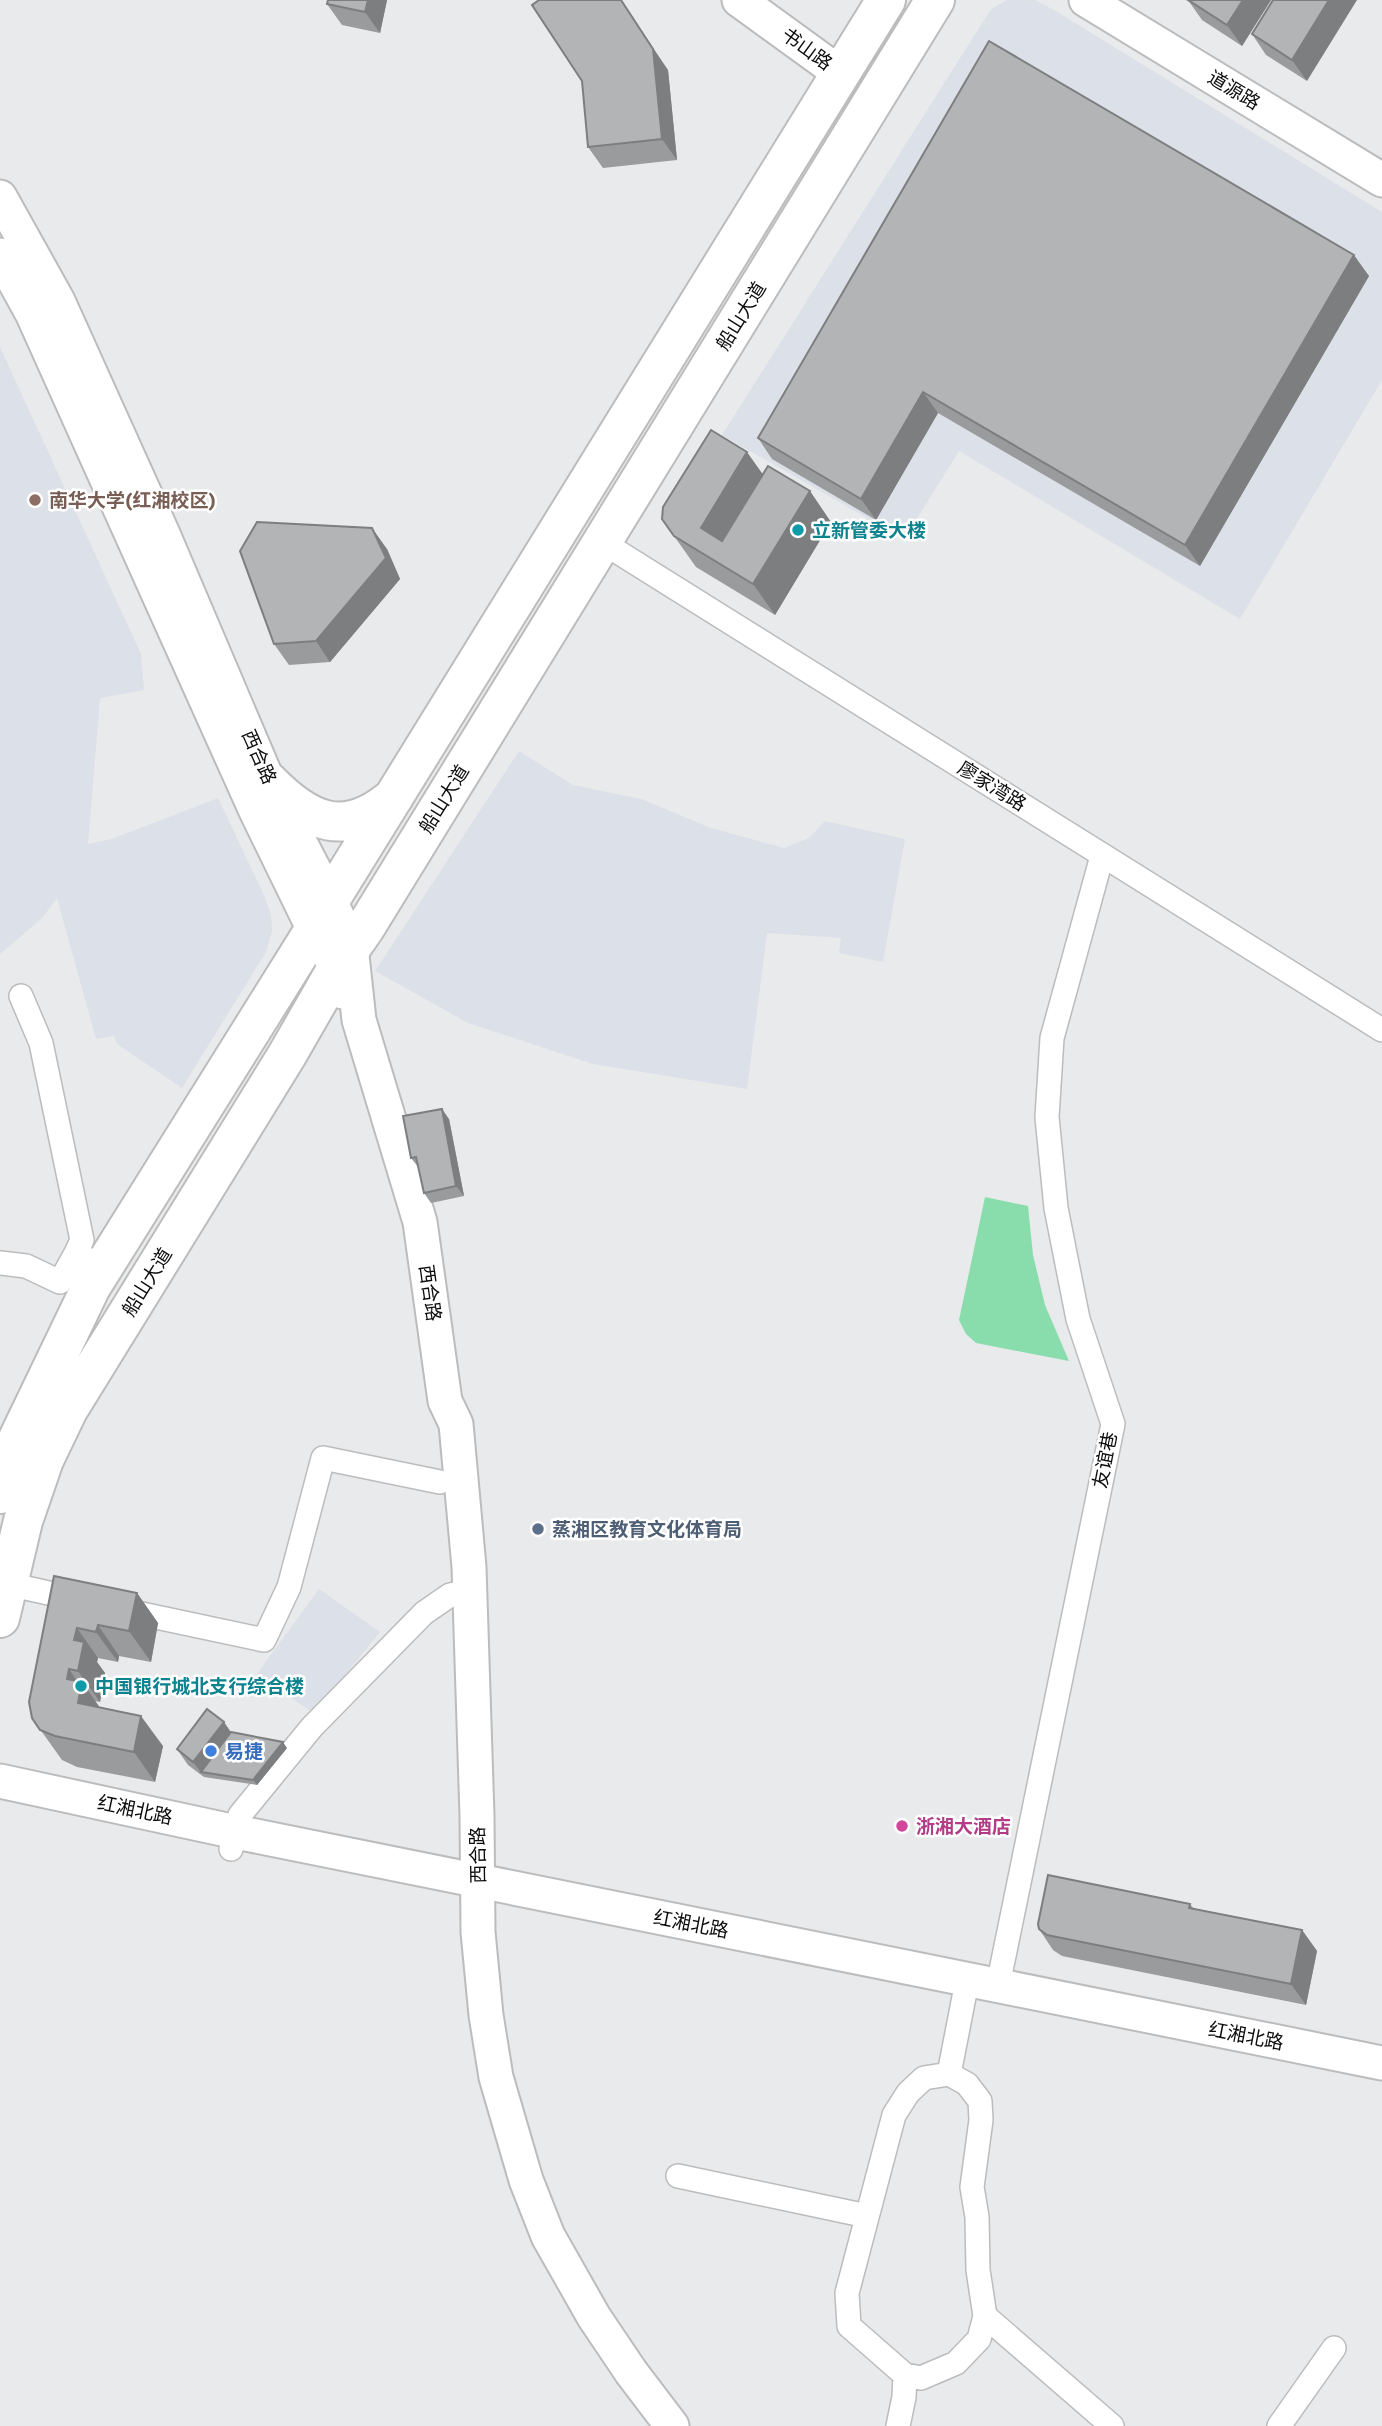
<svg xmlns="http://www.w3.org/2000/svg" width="1382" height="2426" viewBox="0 0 1382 2426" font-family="'Work Sans','Noto Sans SC',sans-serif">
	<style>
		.built { fill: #dce0e8 }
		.green { fill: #89ddad }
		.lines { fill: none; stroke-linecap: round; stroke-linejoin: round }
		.street-casing { stroke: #bcbcbd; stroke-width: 26 }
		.secondary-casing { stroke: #bcbcbd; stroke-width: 37 }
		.highway-casing { stroke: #bcbcbd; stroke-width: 42 }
		.street { stroke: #fff; stroke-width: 23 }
		.secondary { stroke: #fff; stroke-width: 33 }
		.highway { stroke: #fff; stroke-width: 38 }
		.wall { fill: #9a9b9c }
		.shaded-wall { fill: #7d7e7f }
		.building { fill: #b3b4b5; stroke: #7d7e7f; stroke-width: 2 }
		.education-dot { fill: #8d6e63; stroke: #fff; stroke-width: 2.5 }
		.culture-dot { fill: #0f9aa8; stroke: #fff; stroke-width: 2.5 }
		.service-dot { fill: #5c6f8a; stroke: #fff; stroke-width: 2.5 }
		.shop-dot { fill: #3f7fe0; stroke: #fff; stroke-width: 2.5 }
		.hotel-dot { fill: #d1479c; stroke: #fff; stroke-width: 2.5 }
		.labels { text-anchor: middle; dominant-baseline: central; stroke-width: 5; stroke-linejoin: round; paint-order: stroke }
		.street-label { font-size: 19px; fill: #0c0c0d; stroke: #fff }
		.education-label { font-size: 19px; font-weight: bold; fill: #785e54; stroke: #fff; text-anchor: start }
		.culture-label { font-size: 19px; font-weight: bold; fill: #0d838f; stroke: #fff; text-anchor: start }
		.service-label { font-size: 19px; font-weight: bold; fill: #4e5e75; stroke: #fff; text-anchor: start }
		.shop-label { font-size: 19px; font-weight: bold; fill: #366cbe; stroke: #fff; text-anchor: start }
		.hotel-label { font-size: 19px; font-weight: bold; fill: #b23c85; stroke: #fff; text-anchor: start }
	</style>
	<rect width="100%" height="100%" fill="#e9eaeb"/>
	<path class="built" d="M1007,0H1035L1054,10L1382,212V380L1240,619L959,451L904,539L722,435L991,9Z
		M0,347L141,654L144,690L100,698L88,844L112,839L218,798L264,895L271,915L272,931L266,952L182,1088L117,1044L114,1036L96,1039L57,898L42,918L0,954Z
		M519,751L573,785L641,799L711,828L784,848L809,838L825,821L905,839L883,962L839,953L841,938L767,933L747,1089L593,1064L468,1023L375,971Z
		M319,1589L380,1632L314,1713L256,1675Z"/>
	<path class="green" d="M985,1197L1028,1206L1033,1255L1045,1305L1069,1361L976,1343L966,1334L959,1320Z"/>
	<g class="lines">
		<defs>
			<path id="street" d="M602,542L1382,1030
				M21,996L41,1043L82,1240L76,1253
				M0,1263L26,1266L60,1282L76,1253L87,1259
				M8,1584L80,1600
				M123,1610L264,1640L289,1587L323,1458L440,1482
				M231,1849L240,1815L312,1727L424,1613L450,1595L470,1591
				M998,1985L1113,1424L1078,1319L1056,1208L1047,1117L1052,1038L1102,856
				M964,1997L949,2074L967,2084L980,2101L981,2120L972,2187L977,2217L978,2270L985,2316L1112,2426
				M678,2176L867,2216
				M905,2375L921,2378L956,2363L979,2339L985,2316
				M898,2426L904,2397L905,2375L849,2326L847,2293L894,2115L908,2093L924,2078L949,2074
				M1279,2426L1334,2348"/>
			<path id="secondary" d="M739,0L841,74
				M1086,0L1382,180
				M0,197L58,301L163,534L268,781L330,900L351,946L359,1020L420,1222L445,1401L456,1424L469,1567L477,1816L478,1932L486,2015L496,2077L526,2180L548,2236L594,2317L631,2372L672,2426
				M0,255L32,313L256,811L314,930L337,968L343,992
				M0,1781L236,1832L1382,2063"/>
			<path id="highway" d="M268,781C309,823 345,839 394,797
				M0,1494L13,1449L91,1287L314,930L330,900L886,0
				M0,1618L23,1521L44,1460L68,1410L287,1055L337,968L365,928L935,0"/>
		</defs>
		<use href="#street" class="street-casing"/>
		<use href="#secondary" class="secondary-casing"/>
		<use href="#highway" class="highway-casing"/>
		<use href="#street" class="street"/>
		<use href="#secondary" class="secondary"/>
		<use href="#highway" class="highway"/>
	</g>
	<path class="wall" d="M387,0L380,33L342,25L327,4Z
		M1188,0H1271L1242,46L1202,20Z
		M1273,0L1307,81L1266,55L1252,34Z
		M989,41L1369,276L1200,566L938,413L876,520L772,459L758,438Z
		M668,70L677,160L603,168L588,147Z
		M763,474L831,522L775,615L696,567L662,519Z
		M387,549L400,579L330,662L289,665L274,644Z
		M449,1119L464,1196L431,1203L424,1193L419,1168L411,1158Z
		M54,1576L137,1593L158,1623L151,1662L119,1656L118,1662L98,1658L97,1662L105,1673L100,1702L95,1701L99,1707L163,1746L155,1782L77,1767L62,1760L32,1718Z
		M231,1732L287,1748L257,1785L204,1777L188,1765L177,1749Z
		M1190,1904L1194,1909L1302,1930L1317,1951L1306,2005L1062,1956L1053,1950L1039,1929Z"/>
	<path class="shaded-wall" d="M368,0H387L380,33L365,12Z
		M621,0L668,70L677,160L662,139Z
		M1243,0H1271L1242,46L1227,25Z
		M1329,0H1357L1307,81L1292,60Z
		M1354,255L1369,276L1200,566L1185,545Z
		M923,392L938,413L876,520L861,499Z
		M747,452L769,483L722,559L701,528Z
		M810,491L831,522L775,615L753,584Z
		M372,528L387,549L400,579L330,662L316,641Z
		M442,1109L449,1119L464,1196L456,1186Z
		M137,1593L158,1623L151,1662L129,1631Z
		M98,1625L119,1656L118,1662L96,1632Z
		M77,1628L98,1658L97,1662L105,1673L100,1702L78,1671L74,1640Z
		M69,1669L81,1687L82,1682L103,1712L78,1703L67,1679Z
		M141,1716L163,1746L155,1782L134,1752Z
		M224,1722L235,1738L201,1772L193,1762Z
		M283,1742L287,1748L257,1785L253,1780Z
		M1302,1930L1317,1951L1306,2005L1291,1984Z"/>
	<path class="building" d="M328,0H368L365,12L327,4Z
		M539,0H621L653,49L662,139L588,147L582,81L532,5Z
		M1188,0H1243L1227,25Z
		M1273,0H1329L1292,60L1252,34Z
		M989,41L1354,255L1185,545L923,392L861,499L758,438Z
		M711,430L747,452L701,528L722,541L768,466L810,491L753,584L674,536L662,519L663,507Z
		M257,522L372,528L386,558L316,641L274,644L240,551Z
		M442,1109L456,1186L424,1193L416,1157L411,1158L403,1116Z
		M54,1576L137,1593L129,1631L98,1625L96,1632L77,1628L74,1640L84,1642L78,1671L69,1669L67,1679L82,1682L78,1703L141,1716L134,1752L55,1736L40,1730L32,1718L29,1702Z
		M207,1709L224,1722L193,1762L177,1749Z
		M231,1732L283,1742L253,1780L201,1772Z
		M1048,1875L1190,1904L1189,1908L1302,1930L1291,1984L1047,1935L1039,1929L1038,1924Z"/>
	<circle class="education-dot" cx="35" cy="500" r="7"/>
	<g class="culture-dot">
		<circle cx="798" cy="530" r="7"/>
		<circle cx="81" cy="1686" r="7"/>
	</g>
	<circle class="service-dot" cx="538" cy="1529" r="7"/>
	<circle class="shop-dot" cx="211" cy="1751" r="7"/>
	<circle class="hotel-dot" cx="902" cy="1826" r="7"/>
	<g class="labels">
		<g class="street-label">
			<text transform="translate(807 49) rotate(36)">书山路</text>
			<text transform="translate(1234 90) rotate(31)">道源路</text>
			<text transform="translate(741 316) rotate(-58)">船山大道</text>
			<text transform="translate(259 757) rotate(66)">西合路</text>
			<text transform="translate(992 786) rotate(32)">廖家湾路</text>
			<text transform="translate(444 799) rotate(-58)">船山大道</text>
			<text transform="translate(147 1282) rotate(-58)">船山大道</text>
			<text transform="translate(430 1293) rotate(82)">西合路</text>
			<text transform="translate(1105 1460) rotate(-79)">友谊巷</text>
			<text transform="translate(135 1810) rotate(12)">红湘北路</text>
			<text transform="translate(478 1855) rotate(-91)">西合路</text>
			<text transform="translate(691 1924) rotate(11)">红湘北路</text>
			<text transform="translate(1246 2036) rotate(11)">红湘北路</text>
		</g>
		<g class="education-label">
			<text x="49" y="500">南华大学(红湘校区)</text>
		</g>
		<g class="culture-label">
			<text x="812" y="530">立新管委大楼</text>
			<text x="95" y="1686">中国银行城北支行综合楼</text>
		</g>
		<g class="service-label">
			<text x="552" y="1529">蒸湘区教育文化体育局</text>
		</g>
		<g class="shop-label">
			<text x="225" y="1751">易捷</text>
		</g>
		<g class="hotel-label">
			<text x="916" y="1826">浙湘大酒店</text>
		</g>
	</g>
</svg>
